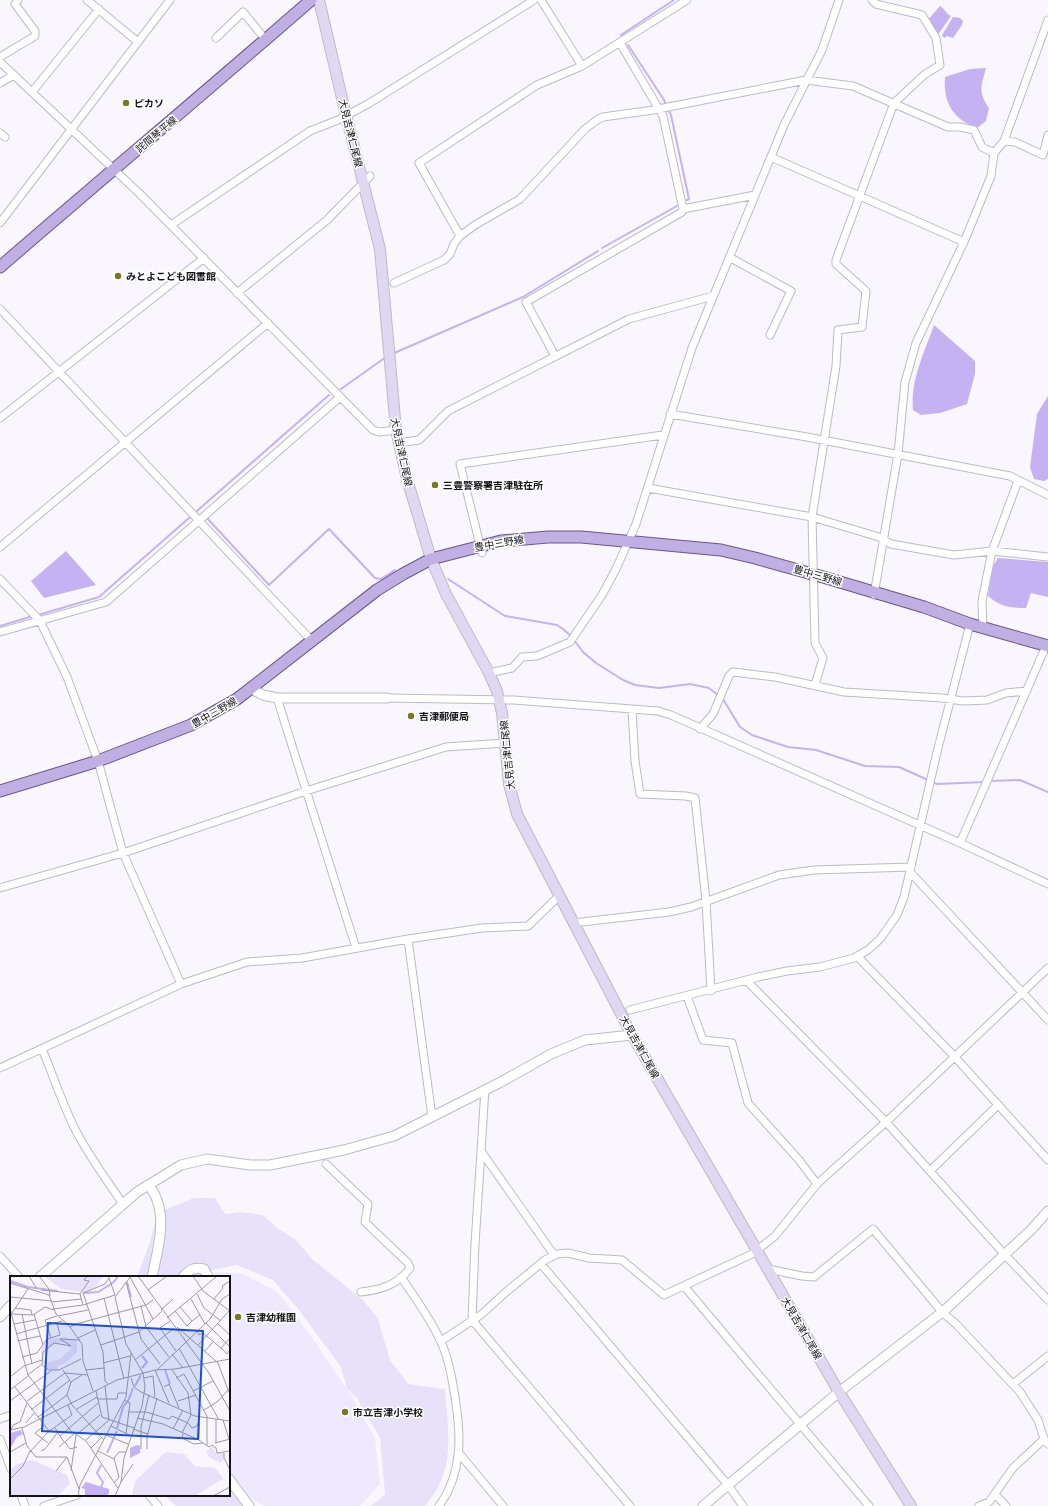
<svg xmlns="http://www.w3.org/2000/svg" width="1048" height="1506" viewBox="0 0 1048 1506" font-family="'Open Sans','Noto Sans JP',sans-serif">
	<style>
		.built { fill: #eee9fe }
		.green { fill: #e8e1fa }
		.water { fill: #c5b2f3 }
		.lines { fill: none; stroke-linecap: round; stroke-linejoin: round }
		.stream { stroke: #c5b2f3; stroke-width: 2 }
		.minor-casing { stroke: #bdbac8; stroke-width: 9 }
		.tertiary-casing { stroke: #bdbac8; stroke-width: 11 }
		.secondary-casing { stroke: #bdbac8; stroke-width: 12 }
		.primary-casing { stroke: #68568e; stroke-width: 13 }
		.minor { stroke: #fff; stroke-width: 7 }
		.tertiary { stroke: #fff; stroke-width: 9 }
		.secondary { stroke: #e0d7f0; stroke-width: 10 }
		.primary { stroke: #c0afe2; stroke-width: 11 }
		.poi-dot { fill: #78781f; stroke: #fff; stroke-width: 1.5 }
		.labels { text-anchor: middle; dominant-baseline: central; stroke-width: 3; stroke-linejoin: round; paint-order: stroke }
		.poi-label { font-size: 10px; font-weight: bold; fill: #131217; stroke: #fff; text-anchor: start }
		.street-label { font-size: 10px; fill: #131217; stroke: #fff }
		.inset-river { fill: none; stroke: #c5b2f3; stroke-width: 2 }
		.inset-road { fill: none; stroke: #9d9ba1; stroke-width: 1 }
		.view { fill: #1d4ed8; fill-opacity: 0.15; stroke: #1d4ed8; stroke-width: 2 }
		.inset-edge { fill: none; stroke: #131217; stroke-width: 2 }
	</style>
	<rect width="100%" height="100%" fill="#f9f7fd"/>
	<path class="built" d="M215,1272L243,1274L278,1292L315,1342L353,1398L375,1439L380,1484L360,1506H264L229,1484V1277H212Z"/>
	<path class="green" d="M194,1198H215L225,1214L241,1212L263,1215L277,1228L296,1240L312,1259L364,1301L378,1319L390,1360L408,1384L445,1389C447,1421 454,1455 439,1485C436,1492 430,1499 425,1506H371L385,1494L380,1438L357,1398L347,1389L341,1367L299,1310L273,1280L237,1265L212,1270L209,1277H137L151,1239L157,1213Z
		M229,1490L255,1506H176L164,1495H229Z"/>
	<path class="water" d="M940,6C945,9 946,14 951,16L937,36L927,21Z
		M953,17L960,18L963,21L962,25L953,38L947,36L944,38L942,35Z
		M986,68C981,87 978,92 989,108L986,121L977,128C953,119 943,103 945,77L970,69Z
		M934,325L975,361V374L967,404L940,413L921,415L913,410C910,380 924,354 934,325Z
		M1048,396V479L1044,481L1034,479L1030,467L1037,414Z
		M66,551L96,585L44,598L31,581Z
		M998,558L1048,562V597L1031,593L1026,608C1010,608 1000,607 988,596L992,568Z"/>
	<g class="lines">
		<path class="stream" d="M621,35L674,0
			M628,45L664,100L671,115L689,199L687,200
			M602,248L677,206
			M392,354L523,297L598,251
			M341,389L386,357
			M206,517L269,585L329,529L375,578L381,579L395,570
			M448,579L505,616L557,625L563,629L571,636
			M38,615L99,597L329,395
			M0,626L33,616
			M574,640L583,652L596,663L623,680L635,685L659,688L690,684L709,688L723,699L740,727L752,735L788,747L816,750L865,766L899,767L928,780
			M990,781L1020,780L1048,792
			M932,782L937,784L985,782"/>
		<defs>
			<path id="minor" d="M87,0L138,42
				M541,0L582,66
				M216,38L243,12L266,40
				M620,43L663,116L683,209
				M0,57L35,36V31L15,4L18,0
				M0,62L140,194L373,430L379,432L396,430
				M0,83L14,75
				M32,92L99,9
				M0,133L5,137
				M1004,141L1015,142L1043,155L1048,135
				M771,157L964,242
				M0,223L170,0
				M171,225L310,131L338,120L368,104L534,0
				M460,236L419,163L537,85L582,66L687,0
				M729,257L791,291L770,335
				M394,283L444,260L450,254L454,244L460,236L475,225L520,199L585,129L597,120L603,117L653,110L806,80L853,86L948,127H960L974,130L982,147L994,153
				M237,293L327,220L370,176
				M0,309L312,641
				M555,356L526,302L682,212L683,209L755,195
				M670,414L807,437L1010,476L1048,495
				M0,418L204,258
				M398,443L419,440L448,411L629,319L713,296
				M648,488L812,517L879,537L891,544L954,555L992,551L1048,557
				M0,547L268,323
				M482,553L460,464L663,435
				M0,579L40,621L67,677L98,761L123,853L181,984
				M874,595L898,454L905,382L916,343L964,242L991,176L994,153L1004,141L1048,20
				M983,628L982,601L992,551L1018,481
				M0,632L106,602L340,397
				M489,673L512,668L522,657L537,656L570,642L602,595L616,569L636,524L692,348L784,125L822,50L839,0
				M815,685L823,658L815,643L812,517L836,366L838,330L862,327L866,291L836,264V260L894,103L924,75L940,65L936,38L922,15L876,4L872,0
				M277,698L356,948
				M387,698L514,700L658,711L671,715L960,843L1048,884
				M632,710L635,761L640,794L686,796L695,798L706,901L711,991
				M700,729L713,714L729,676L733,672L775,677L844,692L942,698L963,701L987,700L1006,693L1027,691
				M960,843L1046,646
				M910,872L1048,1020
				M0,888L123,853L306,791L446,747L505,743
				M573,923L669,912L691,907L779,875L814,870L911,867
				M408,939L432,1117
				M857,956L954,1056L1048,1160
				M747,981L886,1122L1005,1255L1048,1300
				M687,996L703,1040L732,1043L748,1103L799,1160L817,1184
				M630,1010L758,977L787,971L820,967L854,958L868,950L880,939L897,915L904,897L937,752L970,624
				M42,1049C53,1075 62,1103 75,1129C88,1155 106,1179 123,1204
				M0,1068L181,984L247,962L302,958L408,939L482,928L528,926L560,895
				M485,1089L475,1244L472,1320L630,1506
				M481,1151L554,1255
				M326,1164L368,1204L365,1222L408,1263L410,1268C398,1285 380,1290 361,1292
				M930,1171L998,1105
				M0,1256L19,1277
				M541,1264L728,1485L743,1506
				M768,1269L802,1276L814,1277L873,1229L943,1313L956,1324L1020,1392L1038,1420L1044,1439L1048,1444
				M401,1277C415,1298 431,1319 441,1342C452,1365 462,1430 458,1455C456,1473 450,1491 439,1506
				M684,1286L869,1506
				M441,1341L482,1314L506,1292L545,1260L557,1254L568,1253L589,1258L622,1260L664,1295L752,1254L775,1236L817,1184L886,1122L1048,968
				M1013,1384L1048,1356
				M0,1419L11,1415
				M0,1439L11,1469
				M459,1453L503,1506
				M995,1494L1006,1506
				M21,1495L25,1506
				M149,1495L158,1506
				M44,1506L77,1495
				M979,1506L989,1502L1013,1468L1044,1439"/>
			<path id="tertiary" d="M250,688L263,695L277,698H387
				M148,1185C170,1209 158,1249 152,1277
				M40,1277L137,1192L181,1165L207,1159L250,1165H270L344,1150L394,1136L499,1083L551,1054L585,1040L632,1035
				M183,1277C190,1269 194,1267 204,1269L208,1277
				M0,1317L11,1305
				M229,1479L249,1506
				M703,1506L839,1392L945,1310L1031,1230L1048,1211"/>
			<path id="secondary" d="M319,0L345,111L380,249L396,430L407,479L431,559L446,594L489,673L497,691L502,713L509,784L517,814L632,1035L839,1392L911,1506"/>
			<path id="primary" d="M0,267C104,177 208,90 311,0
				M0,791L98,761L191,725L237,699L377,590L403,574L431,559L501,541L548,537H581L721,550L755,558L823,577L924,607L970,624L1048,646"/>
		</defs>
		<use href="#minor" class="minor-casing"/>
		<use href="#tertiary" class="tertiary-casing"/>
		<use href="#secondary" class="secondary-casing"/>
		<use href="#primary" class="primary-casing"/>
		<use href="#minor" class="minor"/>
		<use href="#tertiary" class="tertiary"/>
		<use href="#secondary" class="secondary"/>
		<use href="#primary" class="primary"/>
	</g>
	<g class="poi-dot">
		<circle cx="126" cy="103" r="4"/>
		<circle cx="118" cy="276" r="4"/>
		<circle cx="435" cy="485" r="4"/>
		<circle cx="411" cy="716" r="4"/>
		<circle cx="238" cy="1317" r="4"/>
		<circle cx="345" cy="1412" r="4"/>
	</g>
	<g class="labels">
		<g class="poi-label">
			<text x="134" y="103">ピカソ</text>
			<text x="126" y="276">みとよこども図書館</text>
			<text x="443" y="485">三豊警察署吉津駐在所</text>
			<text x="419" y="716">吉津郵便局</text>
			<text x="246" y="1317">吉津幼稚園</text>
			<text x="353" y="1412">市立吉津小学校</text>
		</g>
		<g class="street-label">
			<text transform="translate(351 133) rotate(76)">大見吉津仁尾線</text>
			<text transform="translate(156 134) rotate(-40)">詫間琴平線</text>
			<text transform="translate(402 452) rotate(78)">大見吉津仁尾線</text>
			<text transform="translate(499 543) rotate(-10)">豊中三野線</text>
			<text transform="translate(818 575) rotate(16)">豊中三野線</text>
			<text transform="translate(214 712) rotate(-30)">豊中三野線</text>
			<text transform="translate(507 755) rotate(-96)">大見吉津仁尾線</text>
			<text transform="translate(640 1047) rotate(61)">大見吉津仁尾線</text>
			<text transform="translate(802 1328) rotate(60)">大見吉津仁尾線</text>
		</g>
	</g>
	<g transform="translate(10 1276)">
		<rect width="220" height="220" fill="#f9f7fd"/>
		<path d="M34,0H94L84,12L73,16L51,13ZM55,61L67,65V76L57,86L48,90V94H40L31,86V73L39,63ZM46,67H56L61,73L50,83L37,87L34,83L35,76ZM202,170L206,177H214V184L210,187L199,181L196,176ZM156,176L174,178L185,190L205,192L213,203L186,219L122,220L125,205ZM22,184L57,199L60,208L49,218L0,220V194L7,188Z" fill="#e8e1fa" fill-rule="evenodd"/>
		<path d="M11,154L13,158L7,161L1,171L0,157ZM127,169L130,170V177L120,182V172ZM76,206L99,213V217L97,220H75V213L71,212Z" fill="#c5b2f3"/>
		<path class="inset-river" d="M0,5L18,11L48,15M117,6L121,21M74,17L88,16L104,6L108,0M132,80L137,86L132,92M155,94L160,108M125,110L131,99M107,152L113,131L118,125L123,112M97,177L107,155M91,189L87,197L93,206L91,211"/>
		<path class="inset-road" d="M19,0L27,13M29,0L39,13L40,20M128,0L199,97L220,135M183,0L193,15L220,35M120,1L143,43M116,6L131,63L150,88M0,7L39,19L46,38L60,51L72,68L73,85L83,115M31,14L70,18M138,14L157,0M73,17L93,76L95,105L98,108M73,17L95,8L100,0M187,18L194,32L211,45M0,21L42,25M94,22L114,103M181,23L190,39M204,23L213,12L212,10L220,5M42,26L71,23M73,29L70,18L79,5L74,4L77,0M131,30L136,51L159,81M170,31L182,45L190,39L195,48M5,32L21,34L22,39M0,33L18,99L61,155L76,165L108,212M43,33L73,29L105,19L99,2M151,34L163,23M165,35L177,50L182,45M2,38L23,39L35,31L44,34M12,38L22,88M24,38L33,69M0,40L18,13M48,40L78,34M157,42L207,0M160,45L150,52L166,75M196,47L220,71M4,48L25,44M208,48L220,59M60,51L66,48L136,29L143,24M167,51L208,87L220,119M187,55L189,59L193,57L211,72M6,58L52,45M41,62L35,44L47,40M68,62L85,54M220,62L211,72L217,78L220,74M7,65L30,60M91,69L129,56L152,35M188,69L219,35M169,72L209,144M195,75L203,66M162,78L173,92M12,81L27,77L37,63L50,59L47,47M125,84L164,52M93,87L120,80M32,89L39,94H49L71,83M76,94L94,92M145,94L159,127M147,94L200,43L212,23L220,18M162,94L178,117L181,139L172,157M18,99L32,88L33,76L44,67L61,70L50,63L70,64M0,101L14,90L32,84M121,102L124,111L131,116L185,140L220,145M134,102L143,100L145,121M166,102L174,98L198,142M61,106L72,99M95,110L99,145M5,111L39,155M154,111L159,108L169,132M0,114L18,100M86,115L92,141L124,152M183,115L203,105M57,119L62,129L94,164M87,123H107L108,117H117M114,124L120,127L116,158M0,125L41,95M17,125L55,97L78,99M168,125L186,119M67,133L87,121M21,134L60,104M194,134L207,126L220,112M118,136H136L159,143L162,140L178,147L182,152L187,150L189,145M28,141L57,119L61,106L53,94M127,142L153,148L189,164L199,171M213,144L219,163M189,146V163M16,147L24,137M34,150L25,157L38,167M101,150L121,160M12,152L17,170L26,181H57L69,213M45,152L54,166M123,153L138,158M163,153L173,134M0,154L14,151L107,104L145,94L165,93L220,83M0,156L3,149L10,146L17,127M173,158L172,162L184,168L193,167M96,159L118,168M50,160L88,127M76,164L98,145M55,166L60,173L67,171M205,167L220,163M206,167V143M197,169V142M49,171L64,158M199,171L202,169L206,172L207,177L220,175M81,172L91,162M131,173V151L139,119M137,173V161L147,122M31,175L35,173L48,156M88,175L104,183M0,176L16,167M20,176L38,156L62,139L58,129M214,177V182L220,194M46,195L57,181M61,195L66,159L90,139M0,203L13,190L20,175M111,206L123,188M104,207L109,201L104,182L109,176H116M68,220L70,209L116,121L121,77M105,220L111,206L114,182L132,130L135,111L133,97L116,68L105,21L121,0M203,220L220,211"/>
		<path class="view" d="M38,47L193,55L188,163L32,155Z"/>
		<rect width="220" height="220" class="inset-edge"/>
	</g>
</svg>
